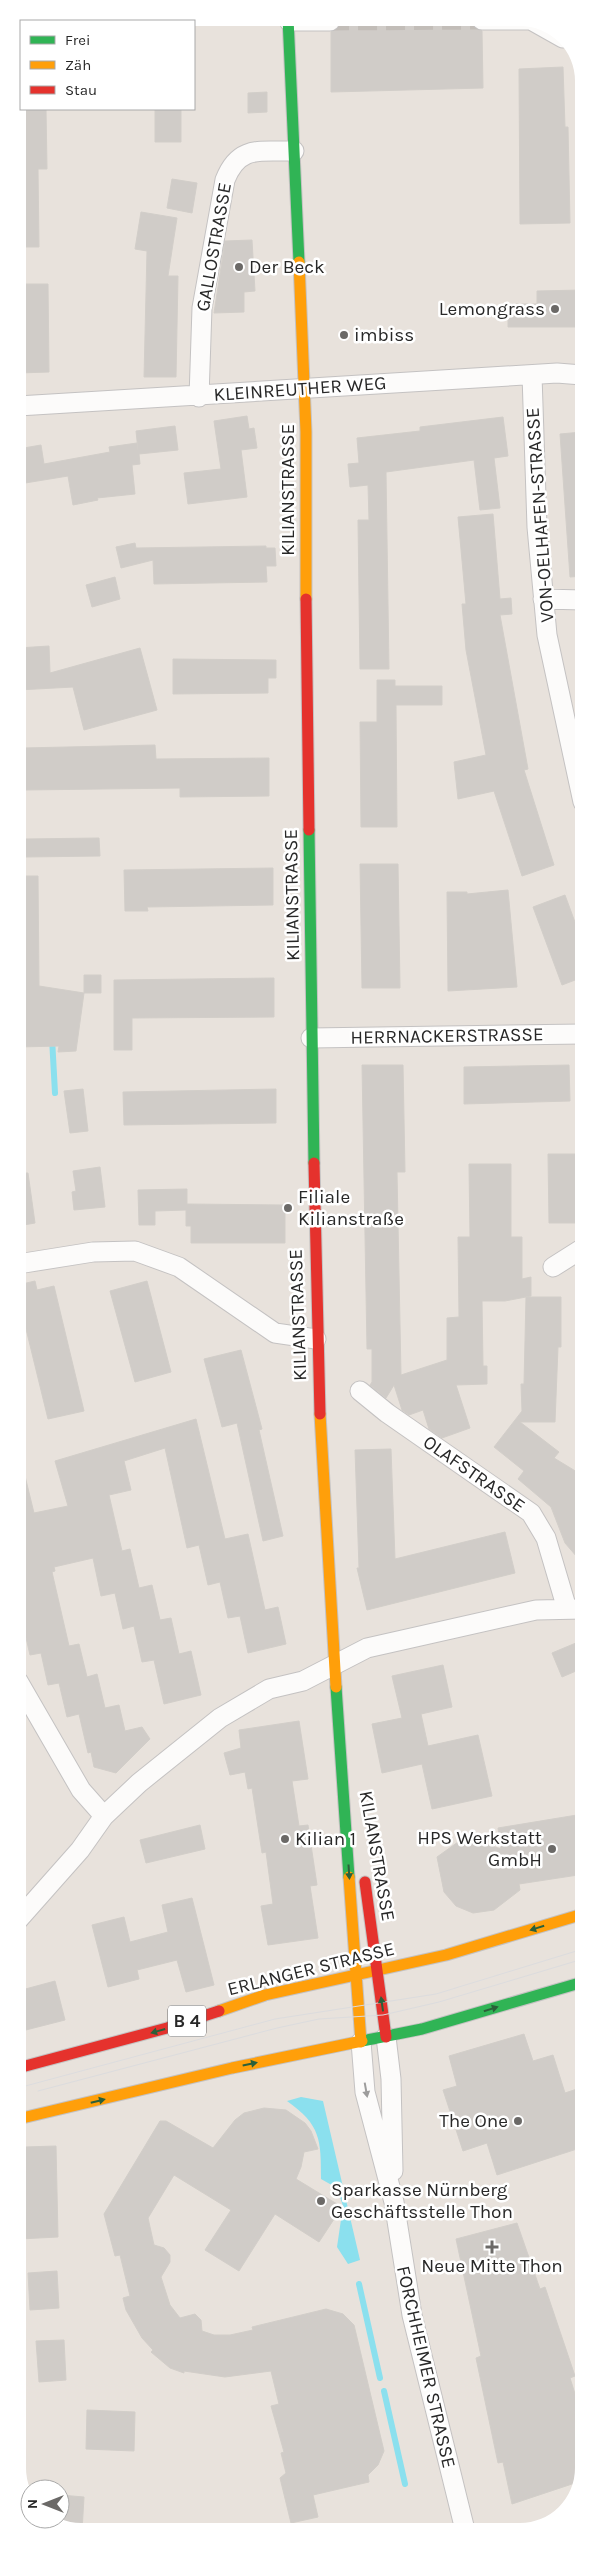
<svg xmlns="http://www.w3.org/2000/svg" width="601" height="2549" viewBox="0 0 601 2549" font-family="Karla,sans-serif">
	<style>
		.water { fill: #8be0ee }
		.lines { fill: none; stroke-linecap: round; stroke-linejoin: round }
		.stream { stroke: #8be0ee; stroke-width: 6 }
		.building { fill: #d0ccc8; stroke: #d2cec9 }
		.street-tunnel { stroke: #c2bdb8; stroke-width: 19; stroke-dasharray: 19 9; stroke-linecap: butt }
		.street-casing { stroke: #c4c2c2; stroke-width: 21 }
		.fast-casing { stroke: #c4c2c2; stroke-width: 13 }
		.slow-casing { stroke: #c4c2c2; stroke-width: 13 }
		.jam-casing { stroke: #c4c2c2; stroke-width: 13 }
		.street { stroke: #fcfbfa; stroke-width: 19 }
		.fast { stroke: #30b455; stroke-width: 11 }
		.slow { stroke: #ff9f0a; stroke-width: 11 }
		.jam { stroke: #e5322d; stroke-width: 11 }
		.tram { stroke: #dcdcde; stroke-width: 1 }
		.oneway { fill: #2b603a }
		.oneway2 { fill: #9d9c9c }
		.poi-dot { fill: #6b6967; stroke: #fff; stroke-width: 2 }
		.labels { text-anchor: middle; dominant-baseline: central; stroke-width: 5; stroke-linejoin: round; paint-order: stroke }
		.shield { fill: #fff; stroke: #686868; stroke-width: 1 }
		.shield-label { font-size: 18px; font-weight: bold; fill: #282828 }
		.street-label { font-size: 19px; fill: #282828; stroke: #fff }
		.poi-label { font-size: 19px; fill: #282828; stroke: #fff; text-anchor: start }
	</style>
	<rect width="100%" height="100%" fill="#e8e2dc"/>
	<path class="water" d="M301,2097L323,2101L360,2260L348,2264L337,2247L343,2206L337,2188L321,2179C321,2140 321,2125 287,2101Z"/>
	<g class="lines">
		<path class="stream" d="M52,1038L55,1093
			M359,2284L380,2378
			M384,2391L405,2484"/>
	</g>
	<path class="building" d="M340,18H471L473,26L482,31L483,88L331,92V32L339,27Z
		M563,67L565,127H568L570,223L520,224L519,69Z
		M267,92V112L248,113V93Z
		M18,109H46L47,169H38L39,247H18Z
		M155,109H181V142H155Z
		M172,179L197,183L192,213L167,208Z
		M141,212L177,218L168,276H178L176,377H144L147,251L135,249Z
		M252,240L255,291L244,292V312L214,313L225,241Z
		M18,284H48L49,372L18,373Z
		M582,290V327H508V304H537V291Z
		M247,416L249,429L254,428L257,448L241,450L247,497L188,504L184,473L221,469L214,421Z
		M503,417L508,456L494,458L500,508L480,510L474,460L386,472L389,669H360L358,520H369L368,485L350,487L348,464L359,463L357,438L420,431V427Z
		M175,426L178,450L139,454L140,464L132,465L135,494L97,498L98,500L73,505L68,476L19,484L18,449L41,445L44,464L110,452L109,447L137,443L138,450L136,431Z
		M582,432L583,576L570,577L560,434Z
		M493,514L500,599L511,598L512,614L500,615L528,769L524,770L554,865L522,876L494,791L458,799L454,762L486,755L466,650L462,604H466L458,517Z
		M135,543L136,548L266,546V548H275L276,566H266L267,582L154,584L153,560L121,568L116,547Z
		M115,577L120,599L92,607L86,585Z
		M49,646L50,673L140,648L157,710L84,730L73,687L18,690V648Z
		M173,659L276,660V678H268V693L173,694Z
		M377,680H395V686H442V705H396L397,827H361L360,722H377Z
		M155,745L156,759L269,758V796L180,797V788L24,790L23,748Z
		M99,838L100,856L25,857V839Z
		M360,864H398L400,988H362Z
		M273,868V905L147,907L148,911H125L124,870Z
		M18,876H38L39,986L84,993L76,1051L58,1052L59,1046L18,1047Z
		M508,890L517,987L448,991L447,892H467V894Z
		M565,895L583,944V977L562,985L533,907Z
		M84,975H101V993H84Z
		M274,978V1017L132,1018V1050H114V980Z
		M362,1065H403L405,1172H397L401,1375L447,1360V1318L459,1317L458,1237H470L469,1164H511V1237H522V1279L531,1277V1296L505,1301H482L483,1366H487V1384L456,1385L470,1428L442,1438L429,1429L423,1410L409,1415L402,1410L394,1385L386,1398L370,1385L372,1382V1349H367Z
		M569,1065L570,1101L464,1104V1067Z
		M83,1089L88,1131L70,1133L64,1091Z
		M276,1089V1123L124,1125L123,1092Z
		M548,1154H581L582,1223H549Z
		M100,1167L105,1207L74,1210L72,1192L76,1191L73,1171Z
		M18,1173H28L35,1223L18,1226Z
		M187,1189V1204L285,1205V1243H191V1226H186V1210L155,1211V1225H139L138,1190Z
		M35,1281L37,1290L54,1286L84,1411L48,1419L18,1296V1285Z
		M147,1281L171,1372L135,1382L110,1291Z
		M526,1297H561V1347H558L555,1422H520L559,1452L554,1458L577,1472L583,1484V1564L565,1543L551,1507L518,1479L524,1471L494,1447L522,1411L521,1384H524Z
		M241,1350L262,1429L259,1430L283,1536L263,1541L237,1423L222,1427L204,1359Z
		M196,1419L225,1539L248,1534L265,1610L278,1607L286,1644L248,1653L240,1616L228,1618L220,1582L208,1585L199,1545L187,1548L165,1448L124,1461L131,1490L109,1495L122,1551L130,1549L139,1588L152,1585L160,1620L171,1618L179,1654L191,1651L201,1695L164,1704L154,1660L142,1662L134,1626L123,1629L115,1593L101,1596L93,1558L54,1567L55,1571L52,1572L69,1646L79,1644L87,1677L97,1674L105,1708L119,1705L125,1731L142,1727L150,1739L116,1773L94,1767L91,1752L88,1753L79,1714L67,1717L59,1683L48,1685L41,1653L30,1655L18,1603V1477L25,1476L34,1513L68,1506L55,1461Z
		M391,1449L395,1559L505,1532L515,1573L367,1610L357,1568H359L355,1450Z
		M583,1640V1668L562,1677L552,1653Z
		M443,1665L452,1707L421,1714L428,1746L478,1735L492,1796L432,1809L422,1764L382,1773L372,1724L402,1718L392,1676Z
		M299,1721L308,1779L292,1781L299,1826L308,1825L317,1885L310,1886L318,1938L268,1945L261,1906L273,1904L266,1852L262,1853L252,1788L248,1789L245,1772L230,1775L224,1753L241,1748L239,1730Z
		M583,1814V1870L578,1871V1875L519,1884L520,1890L494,1910L473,1913L456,1906L444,1892L437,1857L465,1837L501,1849L498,1828Z
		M200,1825L205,1849L146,1863L140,1840Z
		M192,1898L214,1985L186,1992L177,1960L137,1970L139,1979L108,1987L92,1925L124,1917L130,1942L168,1932L162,1905Z
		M55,1981L65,2020L18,2032V1991Z
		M524,2034L533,2061L553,2055L565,2093L583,2087V2147L497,2175L487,2143L463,2151L443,2090L457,2086L449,2056Z
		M264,2108L286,2110L305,2123L311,2131L318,2149L304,2152L301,2167L296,2179L342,2207L319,2242L275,2214L239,2271L205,2250L231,2210L174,2175L148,2218L154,2245L164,2248L170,2255V2262L161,2277L170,2305L180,2318L195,2314L201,2320L202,2331L214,2335H230L253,2330L252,2327L326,2309L343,2314L354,2325L384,2451L378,2465L368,2475L369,2482L313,2495L318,2517L291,2523L280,2478L286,2473L281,2453L284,2452L271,2406L279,2404L271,2371L225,2377L184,2371V2373L170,2368L151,2352L153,2350L142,2338L126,2310L123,2298L130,2296L120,2255L115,2256L104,2214L160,2121H166L213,2148L235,2120L244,2113Z
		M56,2146L58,2237L19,2239V2179H26L25,2147Z
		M517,2223L540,2289L545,2287L575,2376L570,2378L583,2419L584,2468L578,2482L512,2504L503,2462L498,2463L476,2358L481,2356L456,2239Z
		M57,2271L59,2308L30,2310L28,2273Z
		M64,2340L66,2380L39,2382L36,2341Z
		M87,2410L135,2412L134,2451L86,2449Z
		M60,2495L84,2497L82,2531L60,2524Z"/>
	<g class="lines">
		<path class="street-tunnel" d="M330,21L482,20"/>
		<defs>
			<path id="street" d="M482,20H531L563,38
				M289,21H330
				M532,375L537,527L547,635L583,802
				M199,397L202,308L225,180C239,144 261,152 294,151
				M18,406L557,373L582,375
				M543,599L583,600
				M311,1038L583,1034
				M18,1264L93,1252L135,1251L179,1267L275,1333L316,1339
				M553,1267L583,1248
				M360,1391L387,1413L531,1513L546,1538L567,1609
				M18,1681L81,1790L104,1816
				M18,1920L80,1850L104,1816L139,1783L220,1718L269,1689L303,1681L367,1648L536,1610L583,1609
				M386,2037L391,2079L393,2171
				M361,2042L365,2092L394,2202L412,2315L465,2530"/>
			<path id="fast" d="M288,18L299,262
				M309,830L314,1163
				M336,1687L349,1877
				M362,2041L422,2029L583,1982"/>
			<path id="slow" d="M299,262L306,432V599
				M320,1414L336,1687
				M349,1877L361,2042
				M219,2011L265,1995L446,1955L583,1914
				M18,2119L232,2068L362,2041"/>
			<path id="jam" d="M306,599L309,830
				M314,1163L320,1414
				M365,1882L386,2037
				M18,2068L167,2028L219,2011"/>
		</defs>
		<use href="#street" class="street-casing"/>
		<use href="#fast" class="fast-casing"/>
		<use href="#slow" class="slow-casing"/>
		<use href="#jam" class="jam-casing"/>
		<use href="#street" class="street"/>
		<use href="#fast" class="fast"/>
		<use href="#slow" class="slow"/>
		<use href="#jam" class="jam"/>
		<path class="tram" d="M18,2088L275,2019L436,1994L583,1949
			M38,2091L277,2028L319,2019L383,2015L439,2002L583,1959"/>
	</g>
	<defs><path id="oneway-solid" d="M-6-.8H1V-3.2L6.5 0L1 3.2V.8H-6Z" transform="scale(1.25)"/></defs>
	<g class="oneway">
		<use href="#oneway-solid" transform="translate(349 1872) rotate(86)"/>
		<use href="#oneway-solid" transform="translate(537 1928) rotate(163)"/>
		<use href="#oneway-solid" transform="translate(382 2004) rotate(-98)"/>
		<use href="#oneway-solid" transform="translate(491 2009) rotate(-17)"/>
		<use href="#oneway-solid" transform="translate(158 2031) rotate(164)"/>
		<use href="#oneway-solid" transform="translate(250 2064) rotate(-12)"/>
		<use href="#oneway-solid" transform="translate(98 2101) rotate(-14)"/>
	</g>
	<use class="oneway2" href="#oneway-solid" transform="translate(366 2090) rotate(80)"/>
	<g class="poi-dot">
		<circle cx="239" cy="267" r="5"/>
		<circle cx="555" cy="309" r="5"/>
		<circle cx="344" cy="335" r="5"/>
		<circle cx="288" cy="1208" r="5"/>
		<circle cx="285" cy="1839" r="5"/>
		<circle cx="552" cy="1849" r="5"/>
		<circle cx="518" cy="2121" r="5"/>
		<circle cx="321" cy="2201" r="5"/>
		<path d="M489.5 2239.5h5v5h5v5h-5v5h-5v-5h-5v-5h5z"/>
	</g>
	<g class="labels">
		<rect class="shield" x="168" y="2005.5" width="38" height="31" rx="4"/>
		<g class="shield-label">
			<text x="187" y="2021">B 4</text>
		</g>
		<g class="street-label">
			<text transform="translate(214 247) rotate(-80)">GALLOSTRASSE</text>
			<text transform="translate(300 389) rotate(-4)">KLEINREUTHER WEG</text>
			<text transform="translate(288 490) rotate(-90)">KILIANSTRASSE</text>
			<text transform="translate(540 515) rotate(-94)">VON-OELHAFEN-STRASSE</text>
			<text transform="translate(292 895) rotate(-91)">KILIANSTRASSE</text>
			<text transform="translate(447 1036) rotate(-1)">HERRNACKERSTRASSE</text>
			<text transform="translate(298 1315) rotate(-92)">KILIANSTRASSE</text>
			<text transform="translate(474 1474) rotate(35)">OLAFSTRASSE</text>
			<text transform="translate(377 1856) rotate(80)">KILIANSTRASSE</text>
			<text transform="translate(311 1969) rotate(-14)">ERLANGER STRASSE</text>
			<text transform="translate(426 2367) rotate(77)">FORCHHEIMER STRASSE</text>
		</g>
		<g class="poi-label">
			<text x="249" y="267">Der Beck</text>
			<text x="545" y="309" text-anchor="end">Lemongrass</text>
			<text x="354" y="335">imbiss</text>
			<text x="298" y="1197">Filiale<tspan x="298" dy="22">Kilianstraße</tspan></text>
			<text x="542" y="1838" text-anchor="end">HPS Werkstatt<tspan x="542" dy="22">GmbH</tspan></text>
			<text x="295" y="1839">Kilian 1</text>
			<text x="508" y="2121" text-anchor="end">The One</text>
			<text x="331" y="2190">Sparkasse Nürnberg<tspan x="331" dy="22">Geschäftsstelle Thon</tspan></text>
			<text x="492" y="2266" text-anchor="middle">Neue Mitte Thon</text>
		</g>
	</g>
	<path d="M0 0H601V2549H0ZM81 26H520A55 55 0 0 1 575 81V2468A55 55 0 0 1 520 2523H81A55 55 0 0 1 26 2468V81A55 55 0 0 1 81 26Z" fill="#fff" fill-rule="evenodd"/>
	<rect x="20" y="20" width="175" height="90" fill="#ffffff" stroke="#a9a9a9"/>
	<rect x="30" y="36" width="25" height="8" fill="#30b455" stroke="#a9a9a9"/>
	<text x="65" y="45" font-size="15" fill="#282828">Frei</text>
	<rect x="30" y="61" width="25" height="8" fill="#ff9f0a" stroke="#a9a9a9"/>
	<text x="65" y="70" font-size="15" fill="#282828">Zäh</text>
	<rect x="30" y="86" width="25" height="8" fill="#e5322d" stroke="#a9a9a9"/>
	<text x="65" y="95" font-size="15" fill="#282828">Stau</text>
	<g transform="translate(45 2504) rotate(270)"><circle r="24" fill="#ffffff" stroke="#a9a9a9"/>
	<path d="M0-4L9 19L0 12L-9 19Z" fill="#6b6967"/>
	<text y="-8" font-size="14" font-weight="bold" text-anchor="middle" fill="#282828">N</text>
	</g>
</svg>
